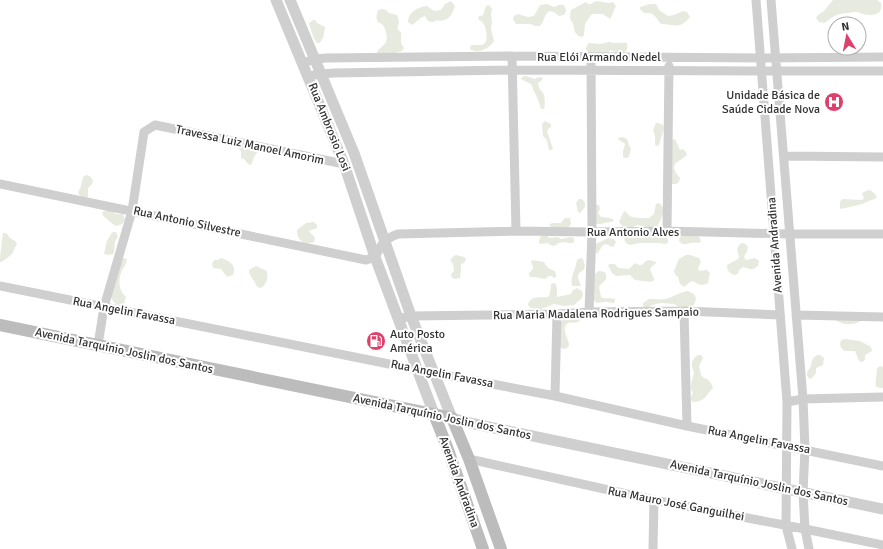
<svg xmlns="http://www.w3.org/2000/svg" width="883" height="549" viewBox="0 0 883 549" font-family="Signika,sans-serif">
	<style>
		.green { fill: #e7eade }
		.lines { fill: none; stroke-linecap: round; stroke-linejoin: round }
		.minor { stroke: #cfcfcf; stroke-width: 9 }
		.tertiary { stroke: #cfcfcf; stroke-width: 11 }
		.secondary { stroke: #bcbcbc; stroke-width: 12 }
		.labels { text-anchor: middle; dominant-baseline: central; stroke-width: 4; stroke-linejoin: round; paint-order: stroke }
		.street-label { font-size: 12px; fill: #323232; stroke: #fff }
		.poi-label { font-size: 12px; fill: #323232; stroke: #fff; text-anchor: end }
	</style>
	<rect width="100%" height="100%" fill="#fff"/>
	<path class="green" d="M833,0H877L881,3C883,16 873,16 863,14C859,13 857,11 854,12C848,13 840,13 835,16C831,17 828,21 824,23L819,22L816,18L818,15L824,11Z
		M451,1L455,6C453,12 450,19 444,20C439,22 438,19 433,22L428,21L425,16C419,18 417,22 412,25L408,22C408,12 418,7 427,6L434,11L441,10L445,4Z
		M596,1L609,3L613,2L616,6C613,11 613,15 610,19L603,14H593L591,15L585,24L584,35L582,37L578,36L575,32L573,23C569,19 570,15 571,10L586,2L588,4H591Z
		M547,4L554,7L559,5H564L566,10L565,14L563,15L559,16C544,3 546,21 540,26H535L530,24H516L513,19L514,16L518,14L528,17L534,16L540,5Z
		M650,4H656L659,10L668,16L674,15L683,11L687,12L690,17C680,30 674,24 661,24C654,16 656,13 644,13L640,9V7Z
		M489,5L492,9L491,14L492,22L491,29L494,41C489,49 478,54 470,49L471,45H482L486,42C487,34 487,28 482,22C478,18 480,23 478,17L483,15L486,6Z
		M382,9L386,10L389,13L397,15C399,20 400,23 397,28L401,33V43L404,48L402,51L380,57L377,52C379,48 384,46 386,42C388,37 386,28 382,24C379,22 378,24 377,20C376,17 377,13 378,10Z
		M313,20H315L317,23L325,27C324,33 324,39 319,43H317C313,38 311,30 309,23Z
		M609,42C615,44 621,42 627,43C628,49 627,51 622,54L618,53L611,50L606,54L589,55L586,49L587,45L589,43L600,44Z
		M526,76L535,79L539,77L543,78L542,80L538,83C538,88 542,91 544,95C545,99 545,106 544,109H541C539,100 534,92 531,84L521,79L522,77Z
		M545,121L551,124V127L549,128L547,131L553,149L551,150H549L547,140L543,136L542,124Z
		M656,123H658L663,125L664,128L659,145L657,146L655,145V136L653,130Z
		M622,137C631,139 626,143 631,148L629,157L626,158L623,157V151L625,145L624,143L619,140L618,138Z
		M675,139L680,150L683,149L686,152L687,155C678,163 667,163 680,178L679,182L676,184H671L672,140Z
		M239,145L256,147L258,151L254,157L251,165L248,164L244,159L241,158V151L238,148Z
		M87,175L91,177L93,181L92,184L88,188V197C83,199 81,197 78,193C79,190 80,189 81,186C82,183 82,179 84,176Z
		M870,190L875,194L877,197L875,199C870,200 867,202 862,204C856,206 848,207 841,209L840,208V202L842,199L862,200L864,198L862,193L866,191Z
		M579,199H582L585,203V207L580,213L578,212L576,203Z
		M659,203C668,209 661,219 657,227C649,228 644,226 637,225L630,228H624L619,222L623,213L624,211C628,213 629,216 632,217C635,218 646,218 649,218L654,214L656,204Z
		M595,205H599L600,209L598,213L601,217L610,218L614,220L612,222C607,222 603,224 597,224L593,220Z
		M107,210H112L116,214H123L125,220L122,224L116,226C110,223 108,219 103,216L102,212Z
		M565,218H570L571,224L568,228L551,227L549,224L554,223H561Z
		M314,222L317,225V228L309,231L315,238L314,242C304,245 297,241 297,230L306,223Z
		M113,232H116L118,237L115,241L114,252L113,254L109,255L104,254C107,243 105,241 113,232Z
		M3,233H6L10,238L15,241L17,243L12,254L2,262H0C0,252 2,243 3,233Z
		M647,233L665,236L668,240V243L665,244L659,243H639L630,245L626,243L624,239L627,236C636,240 639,237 647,233Z
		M688,233L691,236H698L700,238L701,242L698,243C690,241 689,245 682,244L679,241L680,237L683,234Z
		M543,235H547L549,238L557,237L561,239C565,239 569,236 574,238V241L573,243C563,243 563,240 554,246L550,245L548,243L540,244L539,242L540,237Z
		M608,238L614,239L616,242L614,246L612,247L606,244L602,246L598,253H596V244Z
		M743,243L747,245C749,251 746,252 744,257L746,260L755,258L759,261L758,266C752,271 750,269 743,267L739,270L738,274L734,275C729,273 727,270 727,265L738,259L739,257L737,249L740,244Z
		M456,255L464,257L466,259L464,263L461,264V270L460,278L454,279L451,276V274L454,271L453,264L450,260L454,256Z
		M686,255H690L699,258L701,262L698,268L699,271L707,270L710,273L708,283C703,286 698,285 693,281L690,282L684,287L680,284L678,277L675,274L674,271L679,259Z
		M123,258L127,259C126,266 123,267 121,273C118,283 119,290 126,297L124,304C117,306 114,304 111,297L120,260Z
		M221,258C229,261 237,264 233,275L227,277L221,269L213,268L212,264L214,260H218Z
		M581,258C584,260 583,258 584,263C587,272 579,270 578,276C578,279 580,283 581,286H572C570,276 576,269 577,260Z
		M532,260L544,262C547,268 549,269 555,271L556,274V277L554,278L552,276H549C544,281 541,278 535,277C534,277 532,277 530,277L529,274L530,272L533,269V266L531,262Z
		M650,260L656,262V263C645,271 653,271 654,280L651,282L635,280L630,275L616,276L612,273L608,265L610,264H615L618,268L629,269L635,263L639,265H642L646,261Z
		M256,266L267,271C268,277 267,287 259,288L256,285C254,279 249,276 249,270Z
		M599,271L605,272C609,282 602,281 599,287L601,297C606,300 610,297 615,299V302L613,303C611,303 609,302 607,302C602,301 599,305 594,301V275L596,273Z
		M553,283L556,284L557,289V297L571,294L573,290L577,288L582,291L583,295L582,298L574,305L565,306L554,304L541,309L531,308L528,305C530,295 540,298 548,297L550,294L551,284Z
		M688,291L694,294L696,298L695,303L693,306L688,308L682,309L674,304L662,303L655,304L649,307H643V303L649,299C654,299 660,300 666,299C673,297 680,292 688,291Z
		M578,316L581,319L578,322C575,323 571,322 568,323C560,328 569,339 569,345C569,346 568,347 567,348L563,349L560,347C559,335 557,328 564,317Z
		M862,318L861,321C853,325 844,326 836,320Z
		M845,339L860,341L871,347L872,351L865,355V360L862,362L859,361L855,351H845L841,348L840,344L841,340Z
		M698,355H701L703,358L699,366L701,375L704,378L707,379L711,383L713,388C705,396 706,401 693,402L691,400V397L693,393L691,389V384L694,373L692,367V362L694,358Z
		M817,355H820L824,358L823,365L816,368V373L812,378L809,379L807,375V372L810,368L813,358Z
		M880,366L883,367V388H881L876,387C875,381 877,374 877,368Z"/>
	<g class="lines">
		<path class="minor" d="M756,0L774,234L787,402L786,526L792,549
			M771,0L803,399L805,449L803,493L805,529L809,549
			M512,56L516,231
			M303,63L315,59L326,58L512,56L761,58L883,57
			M308,76L321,74L334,73L512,70L762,71H883
			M784,156L883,157
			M0,184L366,260L375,257L384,241L393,236L398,234L516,231L592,232L667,231L789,234H883
			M667,231L669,66
			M0,286L434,373L555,396L687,426L883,466
			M684,311L687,426
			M589,312L592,232L591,57
			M796,315L883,317
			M398,319L411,316L557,314L589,312L684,311L780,315
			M98,345L104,307L132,211L144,132L155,125L344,164
			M555,396L557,314
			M787,402L803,399L883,397
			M469,459L654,500L805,529L883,545
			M653,549L654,500"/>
		<path class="tertiary" d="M276,0L344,164L375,257L434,414
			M290,0L354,153L411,316L452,418L470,423L883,509"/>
		<path class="secondary" d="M0,325L452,418L469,459L501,549
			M434,414L447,447L483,549"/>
	</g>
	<defs>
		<symbol id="hospital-disc" viewBox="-11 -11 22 22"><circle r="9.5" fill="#dc406b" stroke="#fff"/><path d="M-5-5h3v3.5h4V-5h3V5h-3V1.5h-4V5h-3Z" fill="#fff"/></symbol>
		<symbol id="fuel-disc" viewBox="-11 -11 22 22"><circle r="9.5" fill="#dc406b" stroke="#fff"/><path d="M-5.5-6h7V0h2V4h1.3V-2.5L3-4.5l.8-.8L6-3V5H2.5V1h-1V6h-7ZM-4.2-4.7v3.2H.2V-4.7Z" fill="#fff"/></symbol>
	</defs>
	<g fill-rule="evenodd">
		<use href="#hospital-disc" x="823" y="91" width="22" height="22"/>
		<use href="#fuel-disc" x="365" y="330" width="22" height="22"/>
	</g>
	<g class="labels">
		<g class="street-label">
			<text x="599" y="57">Rua Elói Armando Nedel</text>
			<text transform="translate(329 127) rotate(68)">Rua Ambrosio Losi</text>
			<text transform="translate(250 145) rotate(12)">Travessa Luiz Manoel Amorim</text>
			<text transform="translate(187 222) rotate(12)">Rua Antonio Silvestre</text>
			<text x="633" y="232">Rua Antonio Alves</text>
			<text transform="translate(775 245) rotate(-94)">Avenida Andradina</text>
			<text transform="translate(124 311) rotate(11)">Rua Angelin Favassa</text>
			<text transform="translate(596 314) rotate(-1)">Rua Maria Madalena Rodrigues Sampaio</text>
			<text transform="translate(124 351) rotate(12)">Avenida Tarquínio Joslin dos Santos</text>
			<text transform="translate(442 374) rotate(11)">Rua Angelin Favassa</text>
			<text transform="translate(442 417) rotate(12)">Avenida Tarquínio Joslin dos Santos</text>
			<text transform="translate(759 440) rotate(11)">Rua Angelin Favassa</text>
			<text transform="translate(459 482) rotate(70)">Avenida Andradina</text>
			<text transform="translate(759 483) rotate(12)">Avenida Tarquínio Joslin dos Santos</text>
			<text transform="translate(676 504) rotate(11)">Rua Mauro José Ganguilhei</text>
		</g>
		<g class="poi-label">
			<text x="820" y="95">Unidade Básica de<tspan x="820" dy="14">Saúde Cidade Nova</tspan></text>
			<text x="390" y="334" text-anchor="start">Auto Posto<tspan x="390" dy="14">América</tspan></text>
		</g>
	</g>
	<g transform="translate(847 36) rotate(350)"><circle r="19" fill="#ffffff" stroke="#adadad"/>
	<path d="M0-3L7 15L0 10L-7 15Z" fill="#dc406b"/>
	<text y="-6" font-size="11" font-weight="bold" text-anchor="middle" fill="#323232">N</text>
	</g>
</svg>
